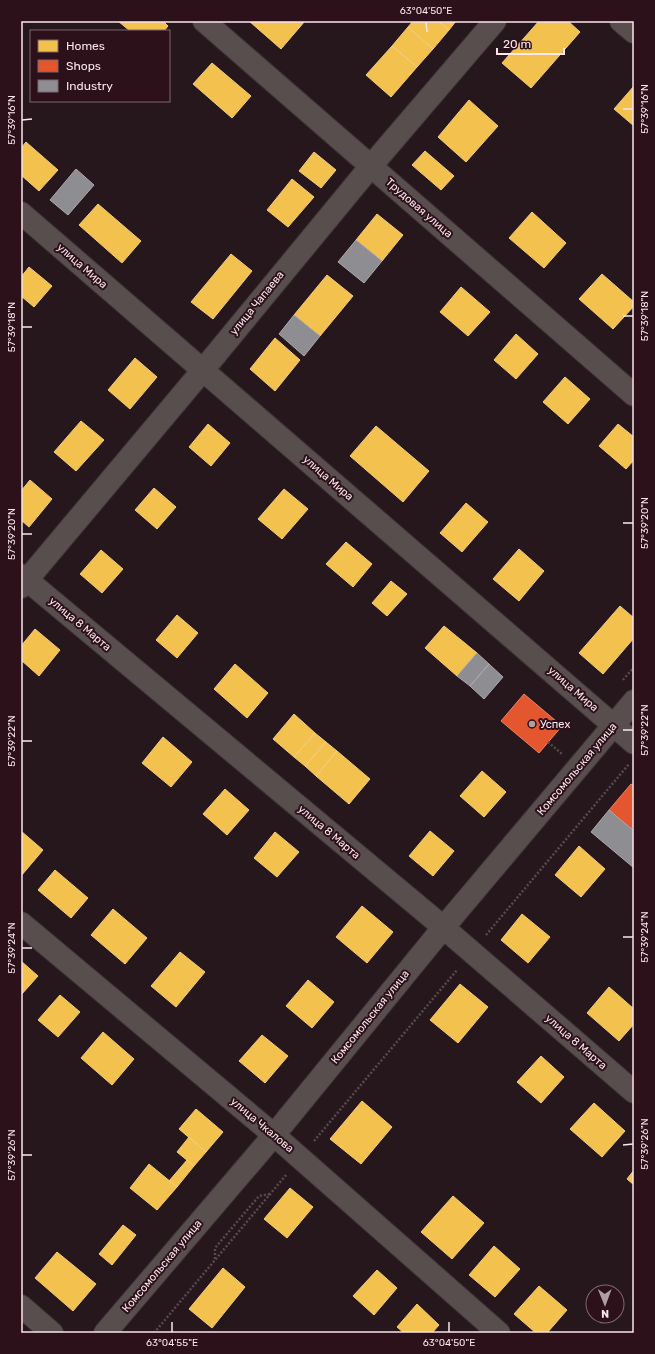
<svg xmlns="http://www.w3.org/2000/svg" width="655" height="1354" viewBox="0 0 655 1354" font-family="Rubik,sans-serif">
	<style>
		.homes { fill: #f2c14e; stroke: #f4cc7d }
		.shops { fill: #e4572e; stroke: #eb8267 }
		.industry { fill: #8d8d92; stroke: #aea8ad }
		.lines { fill: none; stroke-linecap: round; stroke-linejoin: round }
		.minor-casing { stroke: #3e3236; stroke-width: 24 }
		.path { stroke: #564c4e; stroke-width: 2.5; stroke-dasharray: 2 2; stroke-linecap: butt }
		.minor { stroke: #584e4e; stroke-width: 22 }
		.ticks { fill: none; stroke: #fae6eb; stroke-width: 1.5 }
		.poi-dot { fill: #b09ea3; stroke: #2c111b; stroke-width: 1.5 }
		.labels { text-anchor: middle; dominant-baseline: central; stroke-width: 4; stroke-linejoin: round; paint-order: stroke }
		.street-label { font-size: 11px; fill: #fae6eb; stroke: #2c111b }
		.poi-label { font-size: 11px; fill: #fae6eb; stroke: #2c111b; text-anchor: start }
		.neatline { fill: none; stroke: #fae6eb; stroke-width: 1.5 }
		.ticks-label { font-size: 10px; text-anchor: middle; fill: #fae6eb }
	</style>
	<rect width="100%" height="100%" fill="#26171c"/>
	<path class="homes" d="M118,21H163L168,26L164,31H130Z
		M249,21H305L281,49Z
		M413,21H438L449,30L433,49L408,27Z
		M438,21H456L449,30Z
		M539,21H568L580,32L531,88L502,63Z
		M408,27L433,49L417,67L392,46Z
		M392,46L417,67L391,97L366,75Z
		M212,63L251,96L232,118L193,84Z
		M634,86V126L614,109Z
		M469,100L498,126L466,162L438,137Z
		M26,142L58,170L39,191L21,175V148Z
		M425,151L454,176L441,190L412,165Z
		M314,152L336,170L321,188L299,171Z
		M292,179L314,197L288,227L267,210Z
		M98,204L141,241L122,263L79,225Z
		M532,212L566,243L544,268L509,238Z
		M377,214L403,235L382,261L356,240Z
		M231,254L252,271L213,319L191,302Z
		M29,267L52,286L34,307L21,296V277Z
		M602,274L634,302V306L613,329L579,299Z
		M327,275L353,296L320,336L294,315Z
		M461,287L490,312L468,336L440,312Z
		M516,334L538,354L516,379L494,360Z
		M275,338L300,360L275,391L250,369Z
		M135,358L157,377L130,409L108,390Z
		M565,377L590,399L568,424L543,402Z
		M81,421L104,440L76,471L54,452Z
		M208,424L230,443L211,466L189,447Z
		M618,424L634,437V460L626,469L599,446Z
		M376,426L429,471L403,502L350,456Z
		M30,480L52,499L29,527L21,520V491Z
		M154,488L176,507L157,529L135,510Z
		M284,489L308,509L282,539L258,519Z
		M466,503L488,522L462,552L440,533Z
		M346,542L372,564L353,587L326,564Z
		M519,549L544,571L519,601L493,579Z
		M101,550L123,569L102,593L80,574Z
		M391,581L407,594L387,616L372,603Z
		M620,606L634,618V638L603,674L579,653Z
		M177,615L198,633L177,658L156,640Z
		M444,626L477,653L457,676L425,648Z
		M35,629L60,650L39,676L21,660V646Z
		M235,664L268,693L247,718L214,689Z
		M294,714L315,733L294,757L273,739Z
		M315,733L326,742L305,766L294,757Z
		M163,737L192,762L171,787L142,763Z
		M326,742L337,751L316,776L305,766Z
		M337,751L370,779L349,804L316,776Z
		M482,771L506,792L484,817L460,796Z
		M225,789L249,810L227,835L203,814Z
		M21,831L43,850L21,876Z
		M430,831L454,851L433,876L409,856Z
		M275,832L299,852L277,877L254,858Z
		M579,846L605,869L581,897L555,875Z
		M55,870L88,898L71,918L38,890Z
		M362,906L393,932L367,963L336,937Z
		M113,909L147,938L125,964L91,935Z
		M522,914L550,937L528,963L501,940Z
		M180,952L205,972L176,1007L151,986Z
		M21,961L38,976L21,995Z
		M308,980L334,1002L312,1028L286,1006Z
		M460,984L488,1007L458,1043L430,1020Z
		M609,987L634,1009V1024L619,1041L587,1013Z
		M60,995L80,1012L58,1037L38,1020Z
		M103,1032L134,1059L112,1085L81,1058Z
		M262,1035L288,1056L265,1083L239,1061Z
		M541,1056L564,1077L541,1103L517,1082Z
		M362,1101L392,1127L361,1164L330,1139Z
		M594,1103L625,1131L602,1157L570,1129Z
		M196,1109L223,1132L206,1152L179,1129Z
		M189,1137L206,1152L194,1166L177,1152Z
		M187,1160L194,1166L177,1187L169,1181Z
		M149,1164L177,1187L157,1210L130,1188Z
		M634,1170V1185L627,1179Z
		M290,1188L313,1207L287,1238L264,1219Z
		M453,1196L484,1223L452,1259L421,1232Z
		M123,1225L136,1235L112,1265L99,1254Z
		M494,1246L520,1269L495,1297L469,1275Z
		M57,1252L96,1284L73,1311L35,1278Z
		M223,1268L245,1287L212,1328L189,1309Z
		M377,1270L397,1288L374,1315L353,1296Z
		M539,1286L567,1310L547,1333H536L514,1314Z
		M417,1304L439,1325L432,1333H404L397,1327Z"/>
	<path class="shops" d="M524,694L562,726L539,753L501,721Z
		M631,784L634,786V825L631,829L609,810Z"/>
	<path class="industry" d="M76,169L94,185L68,215L50,200Z
		M356,240L382,261L364,283L338,262Z
		M294,315L320,336L304,356L279,334Z
		M477,653L489,664L470,686L457,676Z
		M489,664L503,677L484,699L470,686Z
		M609,810L634,831V868L591,832Z"/>
	<g class="lines">
		<defs>
			<path id="minor" d="M204,21L634,395
				M621,21L634,32
				M21,213L634,743
				M21,575L430,916L634,1092
				M21,587L203,370L371,166L495,21
				M21,923L274,1135L499,1333
				M21,1306L52,1333
				M105,1333L274,1135L443,928L634,701"/>
		</defs>
		<use href="#minor" class="minor-casing"/>
		<path class="path" d="M623,680L634,667
			M548,742L562,754
			M486,935L629,764
			M314,1141L457,970
			M215,1259V1248L259,1196L270,1194
			M154,1333L286,1175"/>
		<use href="#minor" class="minor"/>
	</g>
	<path class="ticks" d="M426,22L427,32M623,109H633M22,120L32,119M623,316H633M22,327H32M623,523H633M22,534H32M623,730H633M22,741H32M623,937H633M22,948H32M623,1145L633,1144M22,1155H32M172,1322V1332M449,1322V1332"/>
	<circle class="poi-dot" cx="532" cy="724" r="4"/>
	<g class="labels">
		<g class="street-label">
			<text transform="translate(419 208) rotate(41)">Трудовая улица</text>
			<text transform="translate(82 266) rotate(41)">улица Мира</text>
			<text transform="translate(257 303) rotate(-51)">улица Чапаева</text>
			<text transform="translate(328 478) rotate(41)">улица Мира</text>
			<text transform="translate(80 624) rotate(40)">улица 8 Марта</text>
			<text transform="translate(573 689) rotate(41)">улица Мира</text>
			<text transform="translate(577 769) rotate(-50)">Комсомольская улица</text>
			<text transform="translate(329 832) rotate(40)">улица 8 Марта</text>
			<text transform="translate(370 1017) rotate(-51)">Комсомольская улица</text>
			<text transform="translate(576 1042) rotate(41)">улица 8 Марта</text>
			<text transform="translate(262 1125) rotate(40)">улица Чкалова</text>
			<text transform="translate(162 1266) rotate(-50)">Комсомольская улица</text>
		</g>
		<g class="poi-label">
			<text x="540" y="724">Успех</text>
		</g>
	</g>
	<rect width="655" height="1354" fill="none" stroke="#2c111b" stroke-width="44"/>
	<rect x="30" y="30" width="140" height="72" fill="#2c111b" stroke="#7e666e"/>
	<rect x="38" y="40" width="20" height="12" fill="#f2c14e" stroke="#7e666e"/>
	<text x="66" y="50" font-size="12" fill="#fae6eb">Homes</text>
	<rect x="38" y="60" width="20" height="12" fill="#e4572e" stroke="#7e666e"/>
	<text x="66" y="70" font-size="12" fill="#fae6eb">Shops</text>
	<rect x="38" y="80" width="20" height="12" fill="#8d8d92" stroke="#7e666e"/>
	<text x="66" y="90" font-size="12" fill="#fae6eb">Industry</text>
	<g transform="translate(605 1304) rotate(179)"><circle r="19" fill="#2c111b" stroke="#7e666e"/>
	<path d="M0-3L7 15L0 10L-7 15Z" fill="#b09ea3"/>
	<text y="-6" font-size="11" font-weight="bold" text-anchor="middle" fill="#fae6eb">N</text>
	</g>
	<path d="M497 48v6h67v-6" fill="none" stroke="#fae6eb" stroke-width="2"/>
	<text x="503" y="48" font-size="12" fill="#fae6eb" stroke="#2c111b" stroke-width="3" paint-order="stroke">20 m</text>
	<rect x="22" y="22" width="611" height="1310" class="neatline"/>
	<g class="ticks-label">
		<text x="426" y="14">63°04'50"E</text>
		<text transform="translate(644 109) rotate(-90)" y="4">57°39'16"N</text>
		<text transform="translate(11 120) rotate(-90)" y="4">57°39'16"N</text>
		<text transform="translate(644 316) rotate(-90)" y="4">57°39'18"N</text>
		<text transform="translate(11 327) rotate(-90)" y="4">57°39'18"N</text>
		<text transform="translate(644 523) rotate(-90)" y="4">57°39'20"N</text>
		<text transform="translate(11 534) rotate(-90)" y="4">57°39'20"N</text>
		<text transform="translate(644 730) rotate(-90)" y="4">57°39'22"N</text>
		<text transform="translate(11 741) rotate(-90)" y="4">57°39'22"N</text>
		<text transform="translate(644 937) rotate(-90)" y="4">57°39'24"N</text>
		<text transform="translate(11 948) rotate(-90)" y="4">57°39'24"N</text>
		<text transform="translate(644 1144) rotate(-90)" y="4">57°39'26"N</text>
		<text transform="translate(11 1155) rotate(-90)" y="4">57°39'26"N</text>
		<text x="172" y="1346">63°04'55"E</text>
		<text x="449" y="1346">63°04'50"E</text>
	</g>
</svg>
